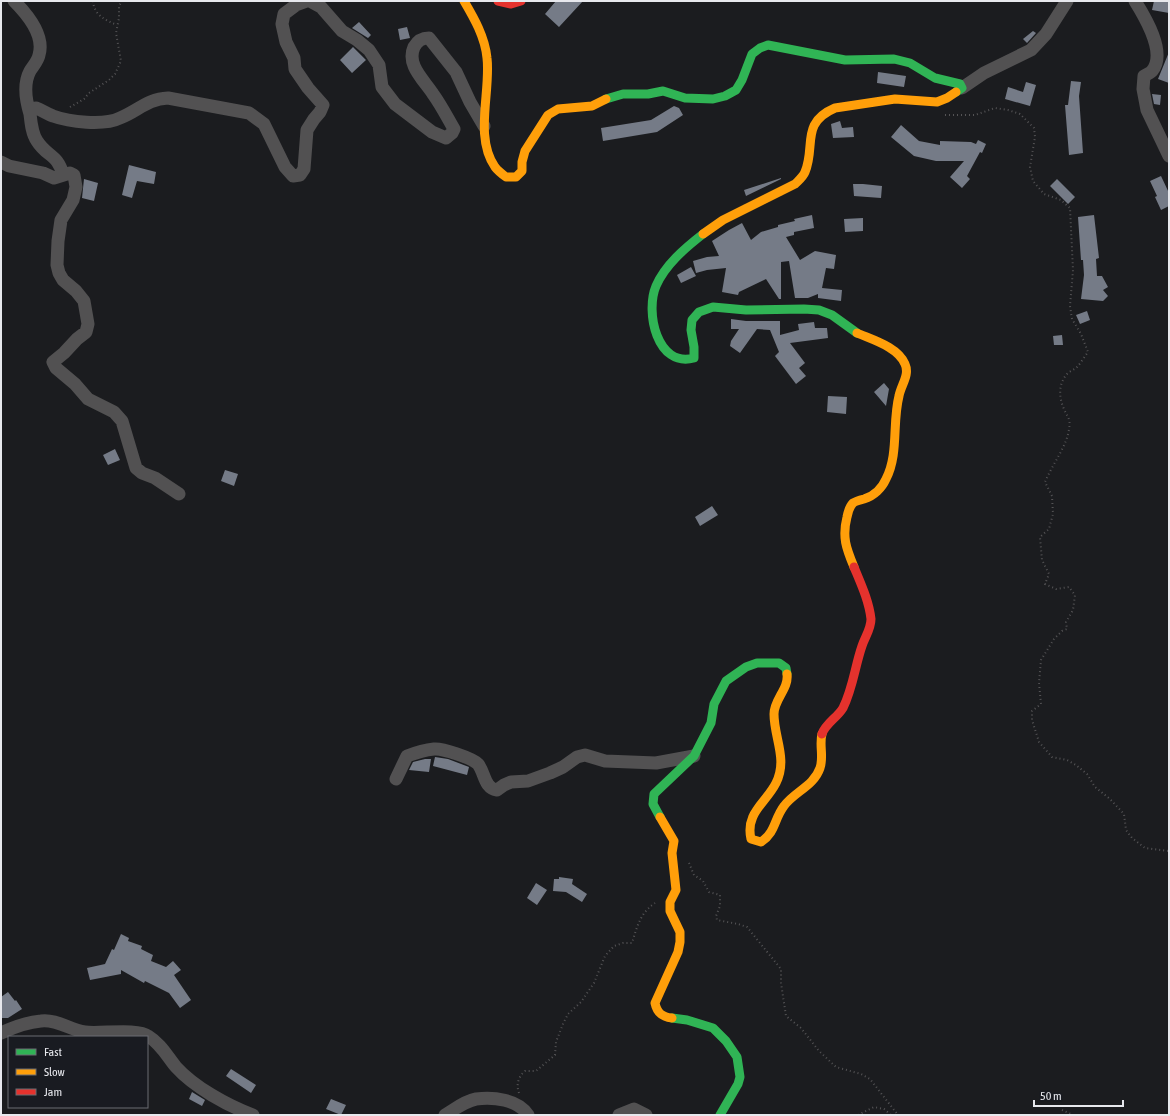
<svg xmlns="http://www.w3.org/2000/svg" width="1170" height="1116" viewBox="0 0 1170 1116" font-family="'Asap Condensed',sans-serif">
	<style>
		.building { fill: #757b87 }
		.lines { fill: none; stroke-linecap: round; stroke-linejoin: round }
		.path { stroke: #545355; stroke-width: 2; stroke-dasharray: 1 3; stroke-linecap: butt }
		.street { stroke: #525152; stroke-width: 13 }
		.fast { stroke: #30b455; stroke-width: 9 }
		.slow { stroke: #ff9f0a; stroke-width: 9 }
		.jam { stroke: #e5322d; stroke-width: 9 }
	</style>
	<rect width="100%" height="100%" fill="#1b1c1f"/>
	<path class="building" d="M556,1H583L559,27L545,14Z
		M1154,1H1169V13L1152,10Z
		M359,22L371,35L368,38L352,28Z
		M407,27L410,38L400,40L398,29Z
		M1033,31L1036,33L1027,43L1023,39Z
		M353,47L366,60L352,73L340,60Z
		M1169,52V83L1158,79Z
		M878,72L906,76L904,87L877,83Z
		M1071,81L1081,82L1079,96L1083,153L1069,155L1065,105H1068Z
		M1026,82L1036,85L1030,106L1005,99L1008,87L1023,92Z
		M1152,94L1161,95L1160,105L1154,104Z
		M674,106L679,108L683,115L657,132L603,141L601,128L651,120Z
		M840,121L842,128L853,127L854,137L833,138L831,124Z
		M901,125L919,141L940,145V141L971,142L976,144L978,140L986,144L982,153L980,152L967,176L970,179L962,188L950,177L964,161H936L914,156L891,137Z
		M129,165L156,172L154,184L137,181L132,198L122,195Z
		M1161,176L1169,193V206L1161,210L1155,197L1157,196L1150,181Z
		M781,178V179L746,196L744,190Z
		M84,179L98,183L94,201L82,198Z
		M1057,179L1075,197L1068,204L1050,186Z
		M853,184H863L882,186L881,198L854,196Z
		M812,215L814,228L794,232V235L786,237L800,260L815,251L836,255L834,269L826,268L822,288L842,290L841,301L818,298V294L808,298H795L789,261L781,262V299H779L766,279L739,292L738,295L722,292L726,268L707,270L696,273L693,261L707,257L719,256L712,241L729,230L742,223L751,240L761,232L778,227V225L795,221L794,219Z
		M1094,215L1099,258L1096,259L1097,276H1102L1108,287L1103,290L1108,296L1103,301L1081,299L1084,275L1083,260H1081L1078,217Z
		M863,218V231L845,232L844,219Z
		M691,267L696,276L681,283L677,275Z
		M1087,311L1090,320L1080,324L1076,315Z
		M731,319L746,321H780V335L799,330L798,324L814,322L815,328H827L828,338L790,343L805,363L799,368L806,376L796,384L775,356L779,352L770,330L757,329L740,353L730,346L731,341L739,329H731Z
		M1062,335L1063,345H1054L1053,336Z
		M884,383L889,389L886,406L874,392Z
		M828,396L847,397L846,414L827,412Z
		M115,449L120,460L108,465L103,455Z
		M225,470L238,474L234,486L221,481Z
		M712,506L718,515L700,526L695,517Z
		M435,757L448,759L469,767L467,775L433,766Z
		M425,759H431L429,772L409,770L413,762Z
		M559,877L573,879L572,884L587,894L582,902L566,892L553,891L554,879H559Z
		M536,883L547,890L537,905L527,898Z
		M121,934L129,938L128,941L142,946L141,949L153,955L151,961L166,967L173,961L181,970L174,975L191,1000L180,1008L169,993L145,981L144,983L121,970V974L90,980L87,968L105,964L112,949L114,950Z
		M8,992L15,1001L16,1000L22,1009L8,1018H1V997Z
		M231,1069L256,1085L251,1093L226,1076Z
		M192,1092L205,1100L202,1106L189,1099Z
		M331,1099L346,1105L341,1115L326,1109Z"/>
	<g class="lines">
		<path class="path" d="M93,1C94,15 105,20 117,25
			M70,107L84,99L89,93L109,80L115,74L121,61L116,33L119,18V6L122,1
			M945,115H975L995,108L1008,110L1020,114L1034,128L1035,137L1030,167L1033,181L1044,194L1061,200L1070,208L1073,270L1070,306L1072,319L1081,334L1088,352C1084,357 1081,363 1077,367C1074,370 1070,371 1067,374C1058,384 1059,398 1064,409C1067,417 1071,418 1069,429C1067,446 1052,465 1045,482L1052,496L1053,514L1049,529L1040,537L1042,560L1049,574L1045,584L1056,589L1069,587L1075,595L1073,610L1066,622L1067,629L1062,631L1054,639L1041,660L1039,683L1041,704L1032,711V720L1039,742L1052,757L1067,760L1076,765L1087,774L1095,787L1110,799L1124,814L1126,830L1132,838L1145,848L1169,851
			M689,863L694,875L703,881L709,892L720,895V906L716,916L717,920L738,924L747,927L781,969V983L786,1016L801,1028L819,1051L836,1067L861,1074L870,1079L898,1115
			M519,1093C516,1085 518,1077 525,1071H536L555,1055L556,1042L563,1024L568,1014L581,1002L594,983L605,956L614,946L623,943H632C637,927 640,913 655,903
			M1062,1110L1073,1115
			M858,1115L874,1107L884,1109L891,1115"/>
		<path class="street" d="M14,1C27,14 45,35 39,55C38,61 33,66 30,71C23,84 26,101 30,114
			M310,1L321,7L342,31L357,40L369,50L379,65L382,87L395,104L432,132L446,138L452,133L454,129C447,117 441,105 433,94C424,80 406,65 414,47C418,40 422,38 429,38L456,72L470,102L484,126
			M1135,1C1145,17 1167,53 1152,71C1150,73 1146,75 1144,76L1143,89L1147,110L1169,156
			M962,88L984,73L1031,50L1046,34L1067,1
			M1,162L9,166L43,173L54,178L70,173L74,175L76,187L73,200L61,220L58,241L57,265L59,273L63,280L76,291L84,301L88,324L86,332L77,339L64,353L53,362L56,368L75,384L88,399L114,412L122,421L136,468L142,473L155,478L179,494
			M63,175C58,154 47,157 37,141C32,134 31,123 30,114L33,109L36,108C42,110 47,114 53,116C69,122 104,126 120,118C138,111 147,99 168,98L249,113L264,124L285,167L293,176L300,175L304,169L307,130L314,119L320,112L323,105L308,88L295,69L294,58L286,42L282,24L284,14L296,5L307,1
			M396,779L407,756C415,753 425,750 434,749C442,748 472,758 478,764C485,773 484,788 497,790L504,785L511,782L528,781L550,773L563,767L577,757L585,755L605,761L656,763L694,756
			M1,1033C14,1027 27,1022 41,1021C57,1019 70,1030 85,1032C99,1034 138,1028 148,1036C161,1044 167,1056 176,1067C194,1087 228,1106 253,1115
			M445,1115C455,1109 465,1101 476,1099C493,1097 518,1099 528,1115
			M619,1115L634,1109L646,1115"/>
		<path class="fast" d="M606,99L623,94H648L663,91L685,98L713,99L725,96L736,90L742,80L752,54L760,48L768,45L845,60L894,59L910,63L935,78L960,84L962,88L956,92
			M703,234C685,248 665,265 656,286C645,312 657,368 694,358V347L691,330L692,320L699,312L713,307L746,310L804,309L819,310L832,315L857,333
			M660,817L653,804L654,794L694,756L711,723L714,704L726,681L746,667L757,663H779L786,668L787,674
			M672,1018L687,1020L713,1028L726,1041L737,1057L740,1077L738,1084L720,1115"/>
		<path class="slow" d="M464,1C474,18 485,37 487,58C491,91 474,137 495,167C498,171 502,174 506,177H516L522,171V162L525,151L548,115L558,109L592,106L606,99
			M703,234L723,220L795,184C799,180 803,177 805,172C816,146 800,123 835,108L895,99L937,102L947,98L956,92
			M854,567C846,548 842,537 847,517C848,512 849,507 853,503C856,501 860,500 864,499C874,496 882,488 886,479C899,454 892,423 899,396C901,385 910,375 905,364C898,347 873,340 857,333
			M787,674C789,689 774,699 774,714C774,738 788,759 776,783C766,803 745,813 751,839L761,842C776,832 774,819 784,806C794,792 814,786 820,768C824,757 819,745 822,734
			M660,817L674,841L672,853L676,890L670,902V911L680,932V942L678,952L655,1003C657,1013 662,1017 672,1018"/>
		<path class="jam" d="M498,1L511,4L521,1
			M822,734C826,723 837,718 843,708C853,688 855,666 862,646C865,637 871,629 871,619C869,601 861,584 854,567"/>
	</g>
	<rect width="1170" height="1116" fill="none" stroke="#e7e8ed" stroke-width="4"/>
	<rect x="8" y="1036" width="140" height="72" fill="#191b21" stroke="#6b6d73"/>
	<rect x="16" y="1049" width="20" height="6" fill="#30b455" stroke="#6b6d73"/>
	<text x="44" y="1056" font-size="12" fill="#e7e8ed">Fast</text>
	<rect x="16" y="1069" width="20" height="6" fill="#ff9f0a" stroke="#6b6d73"/>
	<text x="44" y="1076" font-size="12" fill="#e7e8ed">Slow</text>
	<rect x="16" y="1089" width="20" height="6" fill="#e5322d" stroke="#6b6d73"/>
	<text x="44" y="1096" font-size="12" fill="#e7e8ed">Jam</text>
	<path d="M1034 1100v6h89v-6" fill="none" stroke="#e7e8ed" stroke-width="2"/>
	<text x="1040" y="1100" font-size="12" fill="#e7e8ed" stroke="#191b21" stroke-width="3" paint-order="stroke">50 m</text>
</svg>
